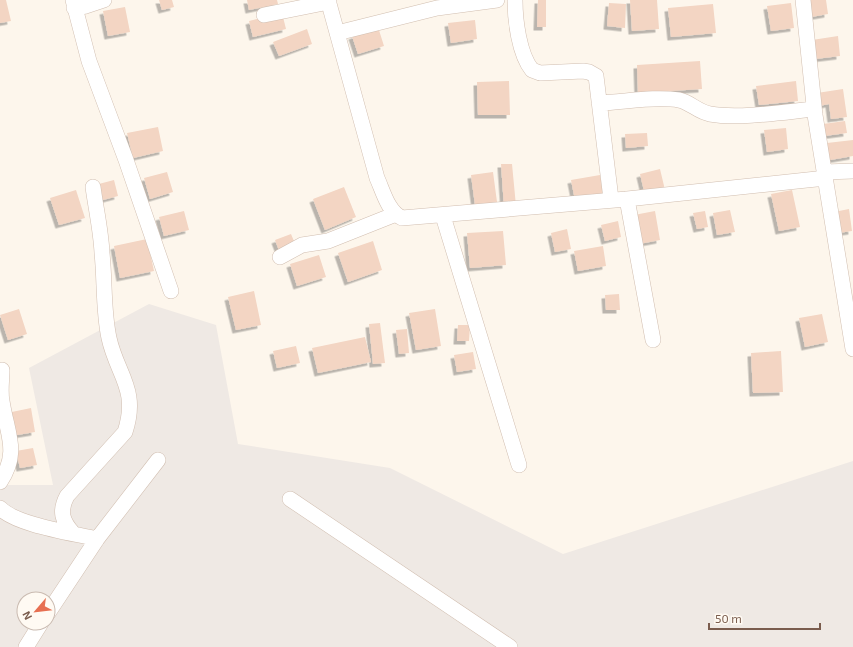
<svg xmlns="http://www.w3.org/2000/svg" width="853" height="647" viewBox="0 0 853 647" font-family="'Exo 2',sans-serif">
	<style>
		.industrial { fill: #efe9e4; fill-rule: evenodd }
		.building { fill: #f3d5c3; filter: url(#shadow) }
		.lines { fill: none; stroke-linecap: round; stroke-linejoin: round }
		.minor-casing { stroke: #d1beb0; stroke-width: 16 }
		.minor { stroke: #fff; stroke-width: 15 }
	</style>
	<defs>
		<filter id="shadow"><feDropShadow dx="-3.5" dy="3.5" stdDeviation="0" flood-color="#0004"/></filter>
	</defs>
	<rect width="100%" height="100%" fill="#fdf6ec"/>
	<path class="industrial" d="M149,304L216,325L238,444L390,468L563,554L853,461V647H0V485H53L29,368ZM24,599H48V623H24Z"/>
	<path class="building" d="M0,0H6L11,21L0,23Z
		M159,0H172L174,7L162,10Z
		M247,0H277L278,4L249,10Z
		M538,0H546V27H537Z
		M630,0H657L659,29L632,31Z
		M808,0H826L828,14L811,17Z
		M609,3L626,4L625,28L607,26Z
		M791,3L794,28L771,31L767,6Z
		M713,4L716,33L671,37L668,8Z
		M125,7L130,32L108,36L103,11Z
		M282,13L286,29L253,37L249,21Z
		M475,20L477,39L451,43L448,23Z
		M378,27L384,46L358,54L352,36Z
		M307,29L312,44L279,56L273,42Z
		M838,36L840,56L815,59L812,40Z
		M700,61L702,89L638,93L637,65Z
		M509,81L510,115H478L477,82Z
		M796,81L798,101L759,105L756,86Z
		M843,89L847,117L831,119L829,104L819,106L817,93Z
		M845,121L847,133L824,136L823,124Z
		M158,127L163,151L133,158L127,133Z
		M786,128L788,149L767,152L764,130Z
		M647,133L648,146L626,148L625,134Z
		M853,140V156L830,160L827,143Z
		M501,164H512L516,206L504,207Z
		M660,169L665,190L645,195L640,174Z
		M167,172L173,192L150,199L144,178Z
		M493,172L497,202L475,205L471,175Z
		M600,175L604,195L575,200L571,180Z
		M114,180L118,196L99,201L95,185Z
		M344,187L356,217L325,230L313,199Z
		M76,190L85,218L59,225L50,198Z
		M792,190L800,227L779,231L771,194Z
		M849,209L852,231L838,233L834,212Z
		M730,210L735,232L717,235L713,213Z
		M184,211L189,230L164,236L159,217Z
		M655,211L660,240L639,244L634,215Z
		M705,211L708,227L697,229L693,213Z
		M618,221L621,237L605,241L601,225Z
		M567,229L571,249L555,252L551,233Z
		M503,231L506,265L470,268L467,233Z
		M291,234L296,246L280,253L275,240Z
		M147,239L154,271L120,278L114,246Z
		M373,241L382,270L348,282L338,253Z
		M603,246L606,266L578,271L574,251Z
		M319,255L326,277L297,286L290,264Z
		M254,291L261,325L236,330L228,297Z
		M619,294L620,310H606L605,295Z
		M19,309L27,334L8,340L0,315Z
		M435,309L441,346L416,350L409,313Z
		M822,314L828,342L805,347L799,318Z
		M380,323L385,363L373,364L369,324Z
		M458,325H470L469,341H457Z
		M407,329L409,353L399,354L396,330Z
		M365,337L371,362L318,373L312,348Z
		M296,346L300,363L277,368L273,351Z
		M781,351L783,392L753,393L751,353Z
		M473,352L476,369L457,372L454,355Z
		M31,408L35,432L11,436L7,413Z
		M33,448L37,465L20,468L16,451Z"/>
	<g class="lines">
		<defs>
			<path id="minor" d="M73,0L89,61L126,160L171,291
				M328,0L377,178C383,191 388,212 402,218L627,199L826,178
				M515,0C515,20 519,54 532,70L540,73L583,71L589,72L596,76L611,199
				M803,0L815,115L853,349
				M74,8L86,6L104,0
				M264,15L329,2
				M337,33L437,8L497,0
				M599,103C625,102 654,96 679,100C690,102 698,112 710,114C739,119 784,112 814,109
				M825,172L853,171
				M627,199L653,340
				M443,216L519,465
				M280,257L302,245L328,241L396,214
				M0,482C20,452 7,434 2,401C0,391 2,380 2,370
				M290,499L510,647
				M0,508C16,525 73,533 97,539
				M73,533C62,521 59,511 67,496L125,432C139,389 117,375 109,338C103,310 105,281 102,253C101,231 96,209 93,187
				M48,613L97,539L158,460
				M26,647L41,623"/>
		</defs>
		<use href="#minor" class="minor-casing"/>
		<use href="#minor" class="minor"/>
	</g>
	<g transform="translate(36 611) rotate(242)"><circle r="19" fill="#fffaf3" stroke="#cabbb1"/>
	<path d="M0-3L7 15L0 10L-7 15Z" fill="#e76f51"/>
	<text y="-6" font-size="11" font-weight="bold" text-anchor="middle" fill="#7a5c4d">N</text>
	</g>
	<path d="M709 623v6h111v-6" fill="none" stroke="#7a5c4d" stroke-width="2"/>
	<text x="715" y="623" font-size="12" fill="#7a5c4d" stroke="#fffaf3" stroke-width="3" paint-order="stroke">50 m</text>
</svg>
